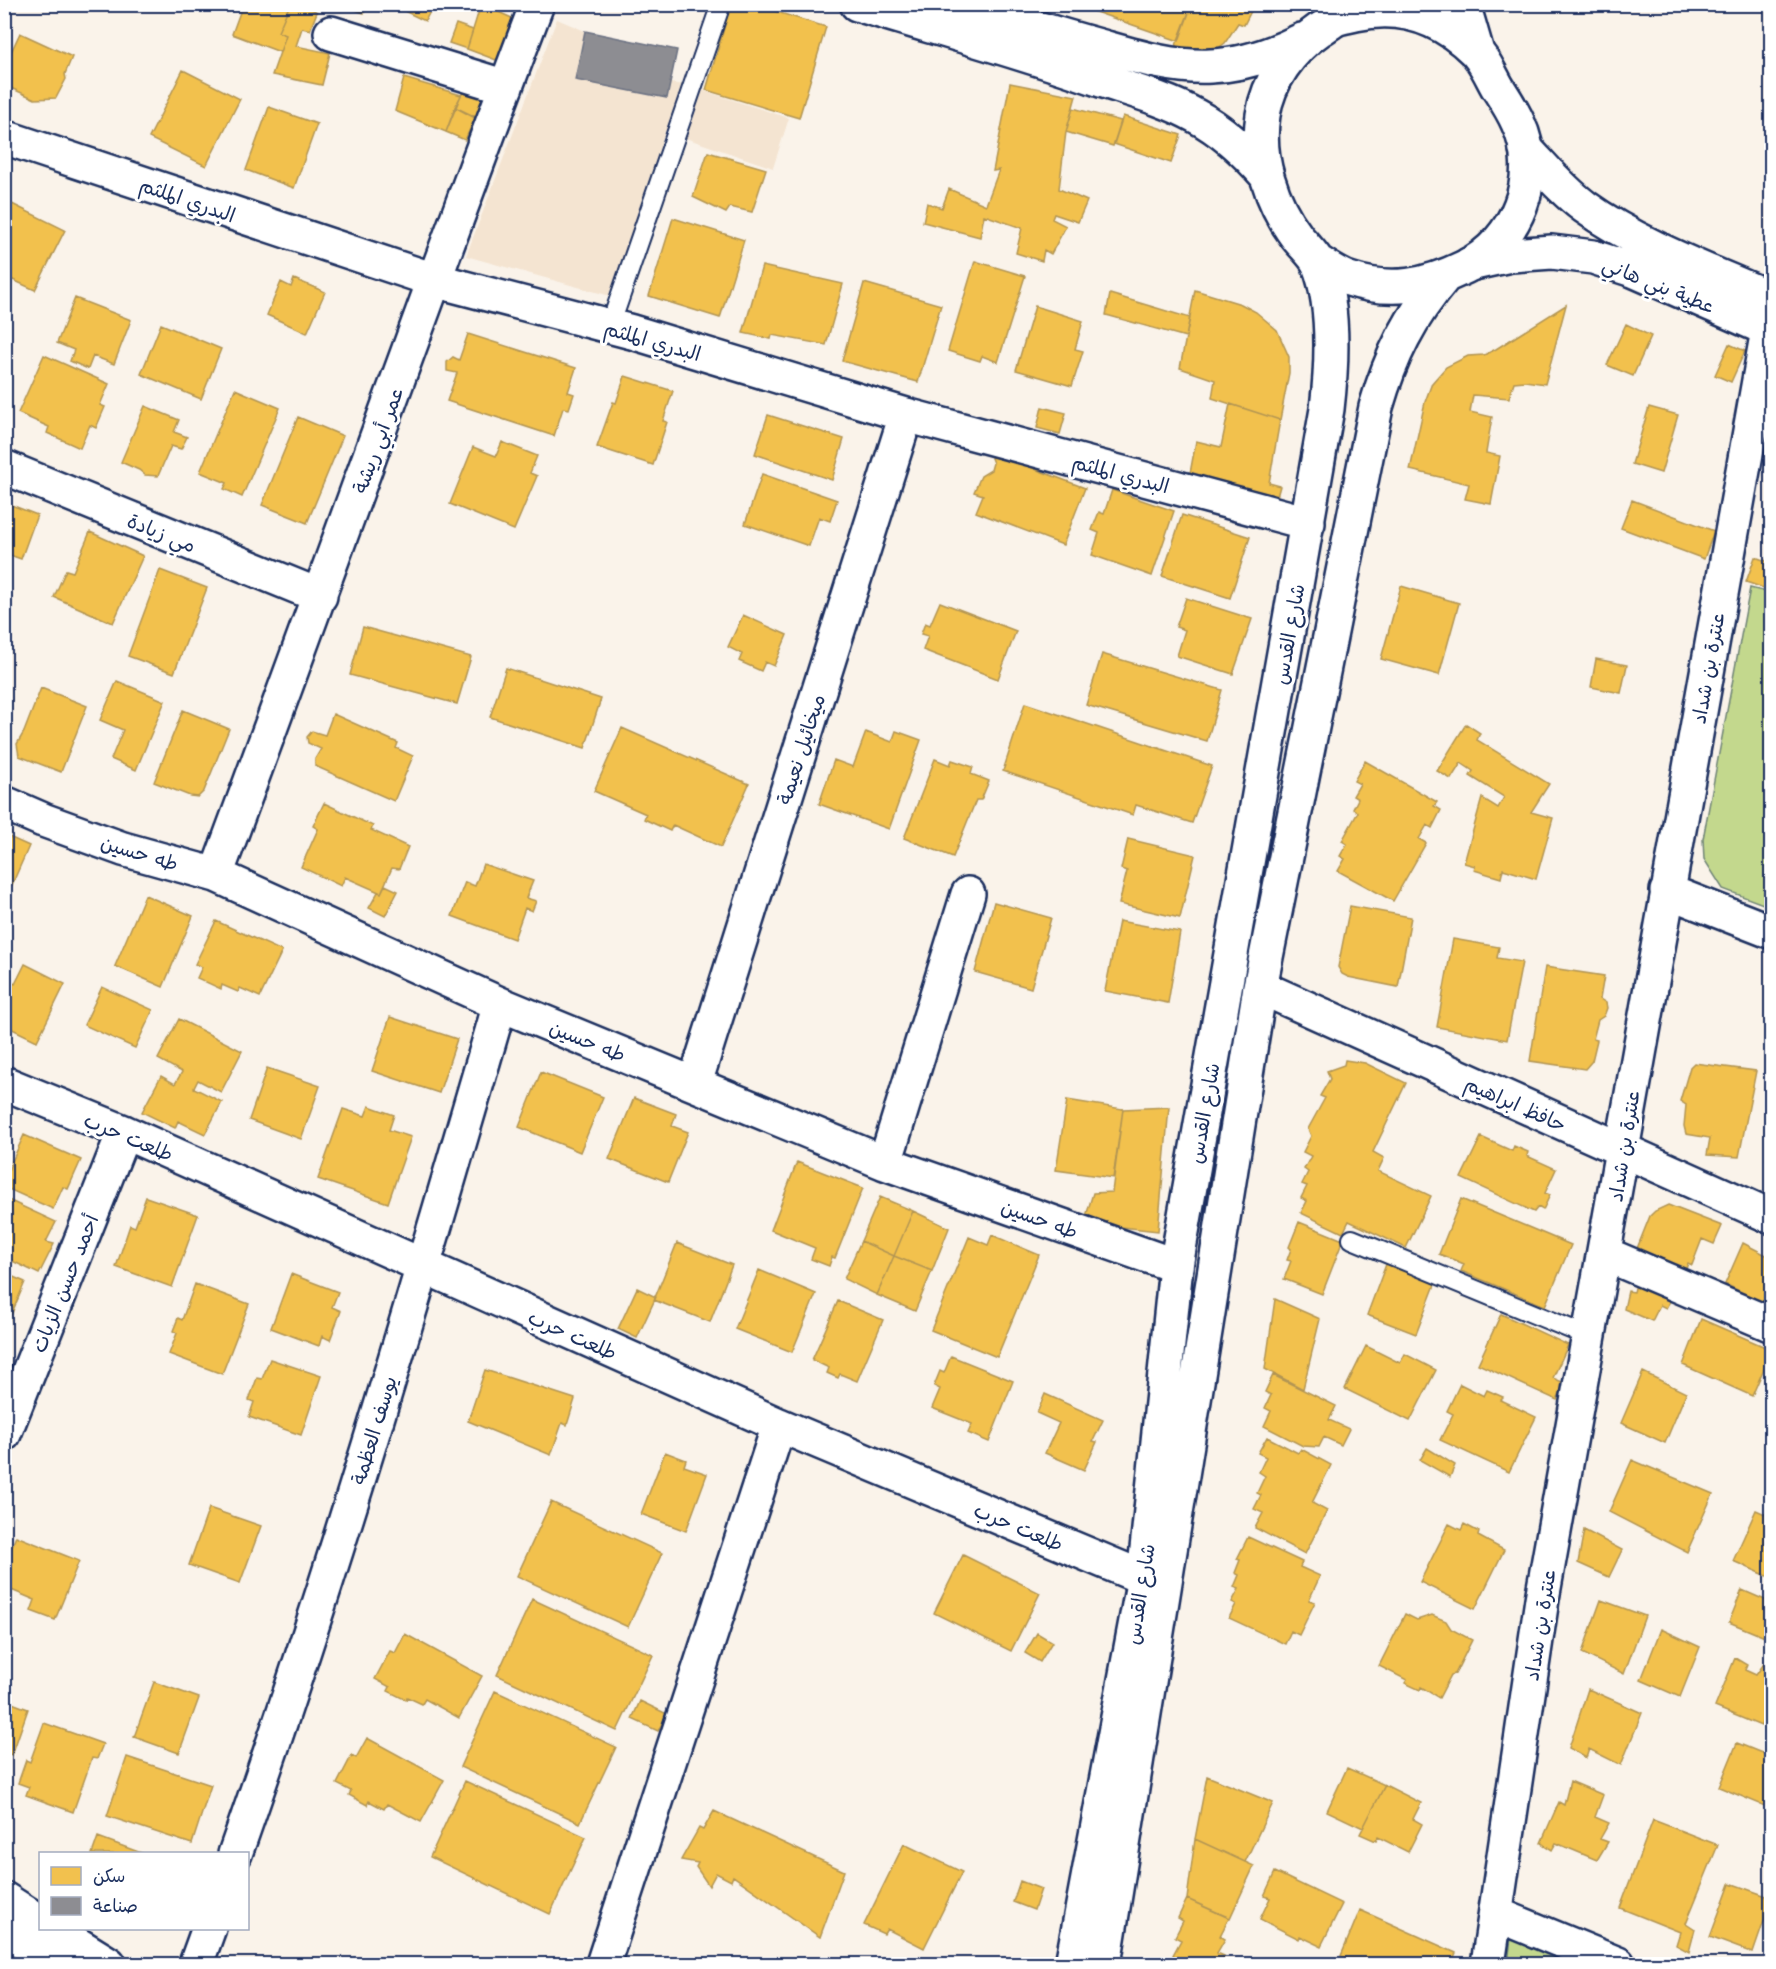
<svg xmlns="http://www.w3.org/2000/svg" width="1776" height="1969" viewBox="0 0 1776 1969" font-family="Mali,'Playpen Sans Arabic',sans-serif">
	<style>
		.built { fill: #f4e4d1 }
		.green { fill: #c3d88d; stroke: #6f8476; stroke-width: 1.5 }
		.homes { fill: #f2c14e; stroke: #b29553; stroke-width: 1.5 }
		.industry { fill: #8d8d92; stroke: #6b7182; stroke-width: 1.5 }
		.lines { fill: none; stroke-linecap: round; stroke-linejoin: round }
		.lane-casing { stroke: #1b2f5e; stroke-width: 22 }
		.street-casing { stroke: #1b2f5e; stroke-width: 38 }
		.secondary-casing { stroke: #1b2f5e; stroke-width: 38 }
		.primary-casing { stroke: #1b2f5e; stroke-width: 38 }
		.lane { stroke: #fff; stroke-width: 18 }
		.street { stroke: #fff; stroke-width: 33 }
		.secondary { stroke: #fff; stroke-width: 33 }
		.primary { stroke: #fff; stroke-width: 33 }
		.labels { text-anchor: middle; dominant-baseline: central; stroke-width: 6; stroke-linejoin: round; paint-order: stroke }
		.street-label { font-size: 20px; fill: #1b2f5e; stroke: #fff }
	</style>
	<rect width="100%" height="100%" fill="#faf3ea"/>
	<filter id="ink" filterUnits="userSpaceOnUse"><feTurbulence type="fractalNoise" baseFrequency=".0167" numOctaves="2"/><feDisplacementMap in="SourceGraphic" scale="12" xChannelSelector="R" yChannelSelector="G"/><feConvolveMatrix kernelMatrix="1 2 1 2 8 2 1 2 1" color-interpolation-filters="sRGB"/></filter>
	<g filter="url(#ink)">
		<path class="built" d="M557,19L585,31L576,80L667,98L670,83L686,85L789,118L773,168L665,131L614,297L466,256Z"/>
		<path class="green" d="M1750,588L1771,593V907L1723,889L1704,859L1703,839Z
			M1512,1928L1594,1964H1508Z"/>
		<path class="homes" d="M243,4H290L278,32L286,35L280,52L232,34Z
			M290,4H304L317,12L310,30L302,28L296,46L330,53L322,85L272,75L286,35L278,32Z
			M339,4H368L364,13Z
			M390,4H434L425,21Z
			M481,4L516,20L499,61L467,49Z
			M731,4H751L826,27L799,118L706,90Z
			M1082,4H1192L1179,41L1081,7Z
			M1192,4H1248L1253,7L1244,25L1238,23L1225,43L1214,51L1201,55L1175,48Z
			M456,24L473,30L467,49L449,43Z
			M20,33L72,57L65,74L66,79L56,98L35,99L4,85V67Z
			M183,70L240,99L206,166L149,138Z
			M404,78L461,95L446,132L395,111Z
			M1010,83L1076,96L1066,132L1059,189L1087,201L1078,222L1054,214L1052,219L1066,226L1051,254L1044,250L1042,261L1016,253L1022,228L984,215L980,237L923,222L927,203L942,208L949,189L986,205L999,170L993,171Z
			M464,90L494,102L486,122L455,107Z
			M269,107L317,124L294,188L246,170Z
			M455,107L475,118L465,140L446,132Z
			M1073,108L1121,121L1113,146L1066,132Z
			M1123,116L1181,135L1171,163L1114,144Z
			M708,152L766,169L752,212L730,207L726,213L693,197Z
			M4,200L65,230L35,290L4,276Z
			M673,218L744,240L720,318L649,296Z
			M975,261L1025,276L998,362L982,356L980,361L948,351Z
			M762,266L843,284L826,345L772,335L771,339L743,333Z
			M294,279L325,292L307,333L267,315L281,282L291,287Z
			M864,283L941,305L918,382L842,361Z
			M1195,290L1241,304L1256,312L1277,330L1289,357V373L1280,420L1212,398L1215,380L1180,368Z
			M1110,294L1190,318L1186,337L1106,315Z
			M75,298L131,320L114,364L93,356L88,369L70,361L74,350L57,343Z
			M1566,305L1545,384L1525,381L1514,382L1509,398L1473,395L1470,412L1492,417L1486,453L1500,456L1491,504L1465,499L1469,484L1410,470L1425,402L1432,383L1446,367L1468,356L1484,355L1496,349Z
			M1035,306L1083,321L1075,349L1083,351L1072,386L1016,370Z
			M161,324L221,349L201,399L141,374Z
			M1626,324L1651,336L1633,376L1607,365Z
			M468,334L576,368L568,392L574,394L569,409L563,408L554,436L447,401L457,373L447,371V362L453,357L459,360Z
			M1729,344L1745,351L1731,382L1715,375Z
			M44,355L109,384L100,405L105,407L96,428L90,425L80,448L47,433L49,427L18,413Z
			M625,376L673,391L663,421L667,422L653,465L597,447L613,402L616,403Z
			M235,389L280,408L242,497L224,489L227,483L200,472Z
			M1230,404L1280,420L1269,483L1280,486L1273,511L1188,484L1196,441L1221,447Z
			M145,406L179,420L174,432L187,437L181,449L171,446L158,476L145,475L139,470L121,462Z
			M1042,407L1066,413L1060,434L1037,428Z
			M1649,407L1678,415L1661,473L1632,464Z
			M768,415L844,439L832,480L755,454Z
			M298,417L343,436L307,523L262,505Z
			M502,442L537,456L530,473L537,476L514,530L450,504L473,447L496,456Z
			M993,453L1085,488L1063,545L976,512L983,495L974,492L981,476L991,470L993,463L991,458Z
			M762,474L837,500L830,521L819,517L809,546L745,524Z
			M1112,490L1174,511L1152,576L1092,555L1099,533L1092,530L1099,512L1104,514Z
			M1632,500L1714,531L1704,559L1621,528Z
			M6,503L37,515L21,559L4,553Z
			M1182,515L1250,537L1230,598L1162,576Z
			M90,532L143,556L113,623L54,597L66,570L73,572Z
			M1755,557L1772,563V591L1746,582Z
			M160,570L207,588L174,673L128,656Z
			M1401,586L1459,603L1439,675L1381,659Z
			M1186,598L1252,619L1233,674L1177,656L1185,630L1176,627Z
			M940,602L1016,631L998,679L923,650L928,636L921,634L925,623L930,625Z
			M743,615L787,635L774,666L765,662L761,671L739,661L742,654L728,647Z
			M363,627L471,657L457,704L350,675Z
			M1102,654L1222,690L1207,741L1086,705Z
			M1596,659L1627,665L1621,693L1591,687Z
			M506,668L601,699L585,748L490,717Z
			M117,681L165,701L136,770L111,759L123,730L100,720Z
			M41,688L87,706L61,772L19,756L17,744L24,732Z
			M1025,703L1212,766L1192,823L1136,805L1133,815L1003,771Z
			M183,710L229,729L204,791L198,797L190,796L154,782Z
			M333,714L398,743L396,748L413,756L394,801L315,766V759L321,749L308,743L307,737L312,731L325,735Z
			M1466,724L1480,733L1477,740L1549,784L1531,812L1553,818L1536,879L1503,869L1501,878L1474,870L1475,866L1464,863L1482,798L1498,808L1504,797L1470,776L1473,771L1461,763L1451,779L1437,771Z
			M622,728L749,784L721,847L673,825L670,831L644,819L646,814L594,791Z
			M896,731L921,740L889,829L819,804L834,760L853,767L866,732L892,742Z
			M935,759L950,765L952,760L973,767L971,774L989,781L981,800H976L953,857L904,838Z
			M1365,761L1437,802L1434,806L1441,810L1432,828L1427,825L1419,839L1426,843L1393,901L1338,871L1345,859L1340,856L1347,844L1342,841L1358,812L1353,809L1358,799L1353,796L1360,784L1354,781Z
			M324,803L373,826L371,830L408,847L399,869L392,868L381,893L345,877L341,886L301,867L318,829L313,826Z
			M4,830L11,833L9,837L29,846L4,903Z
			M1128,839L1195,855L1180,918L1119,904L1127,871L1121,869Z
			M483,864L533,881L526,898L536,901L532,911L525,908L514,939L452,916L465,882L475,886Z
			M385,885L398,891L385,916L369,908L378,892L381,893Z
			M145,895L193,916L163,987L115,966Z
			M994,902L1051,918L1031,988L975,972Z
			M1350,906L1411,917L1398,987L1348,977L1342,974L1338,967Z
			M216,921L282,951L260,997L240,988L238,992L222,985L221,989L197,978L202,967L195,964Z
			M1119,921L1180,932L1168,1003L1105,991Z
			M1453,939L1499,947L1497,958L1522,962L1507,1040L1437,1027Z
			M25,964L65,984L37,1041L4,1025V1008L10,997L5,994L12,982L15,984Z
			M1545,967L1604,976L1600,999L1606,1003L1607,1008L1604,1016L1598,1020L1593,1039L1597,1040L1592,1061L1585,1069L1530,1061Z
			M102,987L153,1010L135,1048L84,1025Z
			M390,1017L457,1039L439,1093L372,1071Z
			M179,1019L242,1051L221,1092L198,1080L194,1088L222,1102L205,1134L178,1121L175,1128L142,1112L161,1076L175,1084L182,1072L158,1059Z
			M1345,1060L1365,1063L1406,1083L1373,1152L1384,1158L1378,1171L1431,1196L1406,1248L1349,1221L1343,1233L1301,1213L1307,1201L1301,1198L1307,1186L1302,1184L1308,1172L1304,1169L1311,1156L1303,1152L1311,1136L1308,1129L1325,1098L1320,1096L1330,1079L1327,1071L1344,1065Z
			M1694,1063L1756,1071L1739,1157L1707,1155L1710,1138L1686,1134L1684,1126L1686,1105L1680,1101L1690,1067Z
			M267,1068L320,1086L301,1139L249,1120Z
			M541,1072L603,1097L580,1152L519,1127Z
			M634,1098L676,1114L672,1126L688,1132L668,1182L609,1159Z
			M1067,1100L1123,1109L1113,1178L1056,1170Z
			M369,1106L394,1115L389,1130L411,1137L388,1203L318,1179L343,1109L365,1116Z
			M1169,1107L1158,1231L1084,1223L1093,1193L1112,1192L1123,1109Z
			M24,1135L81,1160L68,1189L63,1187L53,1209L4,1187V1179Z
			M1481,1137L1512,1151L1514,1146L1528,1152L1527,1156L1556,1169L1545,1193L1550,1195L1543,1210L1538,1207L1534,1212L1461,1178Z
			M1772,1138V1160L1766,1159Z
			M797,1162L863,1188L835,1258L832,1257L829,1266L811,1259L815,1248L771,1230Z
			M146,1197L198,1215L172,1287L116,1267L130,1225L135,1227Z
			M880,1197L913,1211L894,1256L861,1241Z
			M4,1198L56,1222L46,1242L54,1244L39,1274L4,1257Z
			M1461,1199L1571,1245L1545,1306L1461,1271L1464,1264L1439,1254Z
			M1668,1205L1722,1226L1714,1244L1702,1239L1692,1265L1688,1263L1686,1269L1682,1267L1677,1279L1632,1261L1650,1216L1655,1211Z
			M913,1211L949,1228L932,1271L894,1256Z
			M1299,1222L1343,1240L1322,1294L1284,1279L1291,1261L1287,1260L1291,1249L1289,1247Z
			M992,1235L1039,1255L997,1357L931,1330L969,1237L988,1245Z
			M861,1241L894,1256L877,1295L844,1279Z
			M677,1243L732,1265L710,1322L654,1300Z
			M1743,1243L1772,1258V1307L1725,1284Z
			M894,1256L932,1271L915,1311L877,1295Z
			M1388,1259L1438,1277L1416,1334L1367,1315Z
			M759,1270L816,1294L792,1352L735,1329Z
			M4,1273L25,1282L4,1332Z
			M291,1274L338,1292L332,1307L341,1311L330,1340L322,1336L319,1346L271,1328Z
			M1638,1276L1674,1294L1666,1308L1660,1305L1652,1321L1624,1309L1628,1291L1634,1292Z
			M195,1284L249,1304L222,1374L169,1354L177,1333L173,1331L178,1318L182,1320Z
			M637,1288L656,1297L637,1338L618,1329Z
			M1275,1299L1320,1319L1303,1389L1265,1369Z
			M838,1301L883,1320L857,1381L840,1374L838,1378L827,1373L829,1368L812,1360Z
			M1501,1314L1568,1345L1553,1378L1564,1383L1557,1400L1478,1364Z
			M1701,1319L1772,1350L1752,1396L1683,1365Z
			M1366,1346L1400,1363L1405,1354L1436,1370L1410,1421L1345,1389Z
			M951,1356L1013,1381L989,1442L968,1433L972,1424L932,1408L940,1389L934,1386L940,1371L944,1373Z
			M270,1359L321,1376L301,1435L249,1417L254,1402L249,1400L257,1378L262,1379Z
			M485,1370L575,1399L567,1425L562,1423L551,1455L468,1421Z
			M1643,1372L1686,1393L1665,1443L1621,1423Z
			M1273,1375L1336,1406L1329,1420L1349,1429L1341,1445L1324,1437L1319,1447L1303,1446L1264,1426L1271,1411L1265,1408L1271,1395L1265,1392Z
			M1460,1384L1484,1396L1487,1390L1503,1397L1500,1400L1536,1417L1509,1472L1440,1440L1453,1414L1447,1411Z
			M1045,1394L1103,1420L1093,1441L1097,1442L1084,1470L1045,1453L1059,1423L1037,1413Z
			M1267,1437L1298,1453L1301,1449L1331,1465L1312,1503L1327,1511L1305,1554L1255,1528L1263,1513L1254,1509L1261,1495L1257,1493L1265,1476L1259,1472L1266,1457L1258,1453Z
			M1427,1448L1455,1465L1450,1477L1420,1460Z
			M665,1452L686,1460L684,1466L707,1474L686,1531L641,1514Z
			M1632,1460L1713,1494L1687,1552L1609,1512Z
			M551,1502L662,1553L628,1627L517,1576Z
			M209,1508L261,1526L240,1583L189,1565Z
			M1756,1510L1772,1517V1578L1733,1561Z
			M1449,1524L1461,1530L1464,1524L1479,1532L1478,1536L1504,1550L1475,1609L1420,1582Z
			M1584,1530L1622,1550L1609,1577L1578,1563Z
			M16,1536L79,1561L55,1620L31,1611L35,1600L4,1587V1566Z
			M1248,1537L1302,1562L1300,1567L1320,1576L1309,1600L1315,1602L1299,1635L1291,1631L1285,1644L1229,1618L1236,1604L1232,1602L1239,1589L1234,1587L1239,1575L1235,1573L1240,1560L1237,1559Z
			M963,1555L1040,1593L1011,1651L934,1613Z
			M1742,1590L1772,1603V1640L1729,1622Z
			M532,1599L653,1655L617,1731L497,1675Z
			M1601,1600L1645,1616L1624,1674L1582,1653Z
			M1405,1614L1417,1620L1432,1615L1446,1621L1451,1629L1472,1640L1455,1674L1451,1675L1439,1698L1421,1687L1420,1690L1405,1683L1407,1680L1379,1666Z
			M1661,1629L1700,1647L1680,1697L1641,1680Z
			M1037,1633L1052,1642L1040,1662L1025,1653Z
			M405,1634L482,1676L459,1718L425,1699L422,1704L407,1697L406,1700L388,1691L390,1687L375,1679L390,1651L395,1653Z
			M1735,1658L1747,1665L1745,1670L1756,1675L1766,1661L1772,1664V1709L1767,1708L1761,1726L1715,1707Z
			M154,1682L199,1698L179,1753L134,1737Z
			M1588,1689L1642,1713L1621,1765L1589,1749L1586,1758L1569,1748Z
			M495,1691L616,1747L580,1823L460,1767Z
			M4,1700L28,1709L12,1755L4,1752Z
			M640,1701L667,1714L658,1731L632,1719Z
			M44,1723L103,1744L97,1759L92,1758L73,1812L26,1795L29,1787L18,1783L26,1760L30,1762Z
			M367,1738L444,1780L421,1822L387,1804L384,1809L369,1801L367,1805L349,1795L351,1791L337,1784L352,1755L356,1758Z
			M1737,1743L1772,1757V1809L1719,1787Z
			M127,1757L211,1785L192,1844L107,1816Z
			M1347,1768L1385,1785L1363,1828L1327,1811Z
			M1207,1776L1273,1803L1245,1862L1195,1839Z
			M465,1781L586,1837L550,1914L430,1857Z
			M1570,1781L1603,1795L1595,1817L1609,1823L1600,1839L1608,1842L1597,1860L1556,1843L1552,1850L1541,1843L1559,1802L1564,1805Z
			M1385,1785L1421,1803L1413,1819L1422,1824L1408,1852L1378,1837L1376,1841L1360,1834Z
			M714,1811L844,1871L820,1937L733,1876L731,1881L716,1873L709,1886L696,1867L698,1863L681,1860L699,1828L703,1830Z
			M1653,1820L1718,1845L1686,1923L1695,1929L1689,1952L1676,1945L1680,1932L1620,1908Z
			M98,1837L144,1854H92Z
			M1195,1839L1254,1866L1230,1918L1187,1899Z
			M904,1844L962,1872L924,1948L887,1929L884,1934L864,1925Z
			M1275,1872L1342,1904L1321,1946L1300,1936L1299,1939L1260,1919L1270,1898L1264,1896Z
			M1020,1881L1041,1889L1034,1910L1013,1902Z
			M1730,1883L1772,1898L1753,1953L1710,1937Z
			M1187,1899L1229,1918L1220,1936L1225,1939L1217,1953L1224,1956L1220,1964H1173L1177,1957L1173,1955L1181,1940L1175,1937L1183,1921L1178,1918Z
			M1360,1910L1456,1953L1451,1964H1358L1341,1956Z"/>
		<path class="industry" d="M585,31L677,50L667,98L575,80Z"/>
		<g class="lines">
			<defs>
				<path id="lane" d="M610,326L721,4
					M1352,1239L1590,1337"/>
				<path id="street" d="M331,33L506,87
					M4,137L434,280L632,332L906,415L1308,523
					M4,467L320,596
					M4,803L43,820L123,849L216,875L500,1004L885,1163L1176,1266
					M216,875C324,586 427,294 537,4
					M1667,891L1772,932
					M1260,987L1772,1217
					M4,1083L124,1132L779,1425L1144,1578
					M695,1083L906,415
					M885,1163L968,894
					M1605,1254L1772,1325
					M4,1434L124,1132
					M235,1854C334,1574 417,1288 500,1004
					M4,1899L40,1922
					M1496,1914L1618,1964
					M51,1928L109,1964
					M4,1931L59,1964
					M196,1964L209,1928
					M603,1964L779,1425
					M1488,1964L1542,1599L1768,330"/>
				<path id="secondary" d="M1526,149C1545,169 1563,191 1585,207C1639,246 1711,272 1772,299
					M1470,264L1511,255L1552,252L1593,257L1633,270L1772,331"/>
				<path id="primary" d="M857,4C938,29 1019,51 1098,79C1131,90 1166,99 1196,116C1224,131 1246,152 1266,175
					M958,4C1007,19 1055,34 1103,47C1138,57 1174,68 1211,66C1243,65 1274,54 1302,40
					M1463,4L1477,52
					M1072,1964L1144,1578L1176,1266L1327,409C1332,365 1335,306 1319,265C1315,255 1304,246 1297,237C1272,204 1256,158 1263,115C1268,81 1291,49 1319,30C1325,27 1330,22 1336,19C1342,16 1349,16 1356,14C1401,4 1441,18 1474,50C1484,59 1491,76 1498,88C1505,99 1513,111 1518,123C1543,176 1517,242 1465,267C1426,286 1391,293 1349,279C1339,276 1328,268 1318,262
					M1104,1964L1260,987L1376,407C1391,355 1410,317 1445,276"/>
			</defs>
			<use href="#lane" class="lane-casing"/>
			<use href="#street" class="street-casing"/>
			<use href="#secondary" class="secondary-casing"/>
			<use href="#primary" class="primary-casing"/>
			<use href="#lane" class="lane"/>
			<use href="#street" class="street"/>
			<use href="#secondary" class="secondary"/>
			<use href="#primary" class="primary"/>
		</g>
	</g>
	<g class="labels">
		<g class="street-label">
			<text transform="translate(188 199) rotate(19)">البدري الملثم</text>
			<text transform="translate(1659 284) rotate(22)">عطية بني هاني</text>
			<text transform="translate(653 340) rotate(16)">البدري الملثم</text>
			<text transform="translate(377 440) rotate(-70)">عمر أبي ريشة</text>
			<text transform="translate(1121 473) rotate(15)">البدري الملثم</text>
			<text transform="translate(162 532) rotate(22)">مي زيادة</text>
			<text transform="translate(1288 634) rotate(-80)">شارع القدس</text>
			<text transform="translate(1707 668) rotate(-80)">عنترة بن شداد</text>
			<text transform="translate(800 749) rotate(-72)">ميخائيل نعيمة</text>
			<text transform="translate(140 852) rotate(17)">طه حسين</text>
			<text transform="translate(588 1040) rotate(22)">طه حسين</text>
			<text transform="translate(1516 1103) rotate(24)">حافظ ابراهيم</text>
			<text transform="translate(1203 1113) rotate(-80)">شارع القدس</text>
			<text transform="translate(129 1136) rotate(23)">طلعت حرب</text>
			<text transform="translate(1623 1146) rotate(-81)">عنترة بن شداد</text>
			<text transform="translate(1040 1218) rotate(20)">طه حسين</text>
			<text transform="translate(64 1283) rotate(-68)">أحمد حسن الزيات</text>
			<text transform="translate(573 1334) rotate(24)">طلعت حرب</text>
			<text transform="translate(373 1430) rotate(-73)">يوسف العظمة</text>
			<text transform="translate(1019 1526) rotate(23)">طلعت حرب</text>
			<text transform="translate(1139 1594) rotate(-81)">شارع القدس</text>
			<text transform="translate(1539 1625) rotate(-81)">عنترة بن شداد</text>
		</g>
	</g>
	<rect width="1776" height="1969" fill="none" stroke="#fff" stroke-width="24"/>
	<rect x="12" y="12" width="1752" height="1945" fill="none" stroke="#1b2f5e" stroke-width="2" filter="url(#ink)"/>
	<rect x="39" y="1852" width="210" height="78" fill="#ffffff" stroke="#a4acbf" stroke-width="1.5"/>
	<rect x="51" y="1867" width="30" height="18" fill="#f2c14e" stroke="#a4acbf" stroke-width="1.5"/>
	<text x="93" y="1882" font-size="18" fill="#1b2f5e">سكن</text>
	<rect x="51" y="1897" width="30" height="18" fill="#8d8d92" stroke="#a4acbf" stroke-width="1.5"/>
	<text x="93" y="1912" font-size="18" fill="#1b2f5e">صناعة</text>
</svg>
